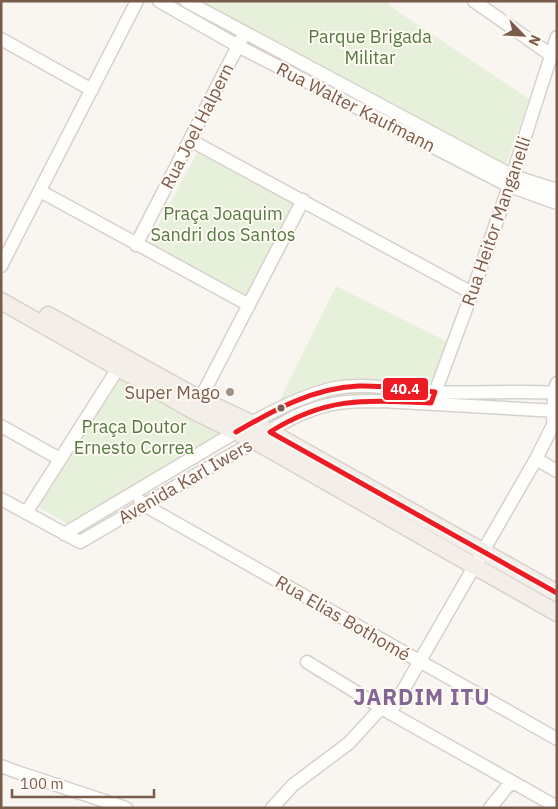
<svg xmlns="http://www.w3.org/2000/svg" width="558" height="809" viewBox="0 0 558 809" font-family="'IBM Plex Sans',sans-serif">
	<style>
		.green { fill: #e7f0db }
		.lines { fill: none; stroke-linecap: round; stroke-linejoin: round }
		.minor-casing { stroke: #d7d1cb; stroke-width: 15 }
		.major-casing { stroke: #dad1cc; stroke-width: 19 }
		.minor { stroke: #fefefd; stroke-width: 12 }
		.major { stroke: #f3eee8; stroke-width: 16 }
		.bus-1-casing { stroke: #fffaf3; stroke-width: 9 }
		.bus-1 { stroke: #ed1c24; stroke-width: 5 }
		.poi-dot { fill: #a69286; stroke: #fffaf3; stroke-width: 2 }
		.bus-dot { fill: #7a5c4d; stroke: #fffaf3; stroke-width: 2 }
		.labels { text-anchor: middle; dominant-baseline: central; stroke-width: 4; stroke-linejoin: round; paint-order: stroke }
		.park-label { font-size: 18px; fill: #537a41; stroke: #fffaf3 }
		.street-label { font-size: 18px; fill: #7a5c4d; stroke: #fffaf3 }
		.poi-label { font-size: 18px; fill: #7a5c4d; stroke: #fffaf3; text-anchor: end }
		.district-label { font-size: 22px; font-weight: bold; letter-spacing: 1px; fill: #846695; stroke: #fffaf3 }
		.line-badge { stroke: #fffaf3; stroke-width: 2 }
		.badge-label { font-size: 14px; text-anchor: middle; font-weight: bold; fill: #fff }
	</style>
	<rect width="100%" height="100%" fill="#f9f5f0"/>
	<path class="green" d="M192,1H387L391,7L529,99L505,168Z
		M199,149L298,202L246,297L148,244Z
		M336,286L448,342L428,387L357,381L278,404Z
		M119,374L226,434L72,527L34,504Z"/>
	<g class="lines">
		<defs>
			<path id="minor" d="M159,1L238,46L509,186L557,203
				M186,1L513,176L557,190
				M474,1L551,55
				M1,39L92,90
				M190,140L472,293
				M40,191L249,305
				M136,245L242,38
				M1,266L137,1
				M433,398L472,293L509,186L557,37
				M196,407L303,200
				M1,426L60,459
				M536,459L557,471
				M1,499L80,542C132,512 185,481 238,451C263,437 286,418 314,409C336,401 358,401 382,401L557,411
				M140,501L144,505L557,739
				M26,513L122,362
				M64,534L251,423C278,409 306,394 335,388C368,382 402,391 434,392C475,394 516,390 557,393
				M307,662L390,713L557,807
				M390,713L536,459L553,425L554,393L557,383
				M1,766L17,772L126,808
				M272,808L293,785L349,743L381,708
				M490,808L511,782"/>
			<path id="major" d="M1,301L194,411L255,441L557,613
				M48,315L200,399L270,432L557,593"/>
		</defs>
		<use href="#minor" class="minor-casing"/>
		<use href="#major" class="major-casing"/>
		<use href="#minor" class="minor"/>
		<use href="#major" class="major"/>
		<defs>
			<path id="bus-1" d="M236,432C274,410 313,388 358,386C384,385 409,390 435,392L431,403C367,400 327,396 270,432L557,593"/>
		</defs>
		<use href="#bus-1" class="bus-1-casing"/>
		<use href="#bus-1" class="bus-1"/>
	</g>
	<circle class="poi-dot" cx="230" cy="392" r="5"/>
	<circle class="bus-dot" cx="281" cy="408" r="4.5"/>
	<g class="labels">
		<g class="park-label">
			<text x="370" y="36">Parque Brigada<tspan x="370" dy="21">Militar</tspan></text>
			<text x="223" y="213">Praça Joaquim<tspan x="223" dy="21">Sandri dos Santos</tspan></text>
			<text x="134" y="426">Praça Doutor<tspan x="134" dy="21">Ernesto Correa</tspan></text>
		</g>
		<g class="street-label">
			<text transform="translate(356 107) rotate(27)">Rua Walter Kaufmann</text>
			<text transform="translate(197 126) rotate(-63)">Rua Joel Halpern</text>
			<text transform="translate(496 221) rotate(-71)">Rua Heitor Manganelli</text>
			<text transform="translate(185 481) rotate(-30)">Avenida Karl Iwers</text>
			<text transform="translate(343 618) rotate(30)">Rua Elias Bothomé</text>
		</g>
		<g class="poi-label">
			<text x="220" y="392">Super Mago</text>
		</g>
		<g class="district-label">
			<text x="422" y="696">JARDIM ITU</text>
		</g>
	</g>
	<rect class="line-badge" x="382" y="377" width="47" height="24" rx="5" fill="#ed1c24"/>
	<g class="badge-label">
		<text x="405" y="394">40.4</text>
	</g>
	<rect width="558" height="809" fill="none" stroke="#7a5c4d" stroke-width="5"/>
	<g transform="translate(523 35) rotate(114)" stroke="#fffaf3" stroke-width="4" paint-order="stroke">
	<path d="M0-4L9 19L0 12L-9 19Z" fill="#7a5c4d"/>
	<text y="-8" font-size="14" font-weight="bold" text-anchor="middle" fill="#7a5c4d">N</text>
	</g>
	<path d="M12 789v8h142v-8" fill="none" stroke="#7a5c4d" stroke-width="2.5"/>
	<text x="20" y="789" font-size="15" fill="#7a5c4d" stroke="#fffaf3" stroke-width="4" paint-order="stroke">100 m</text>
</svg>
